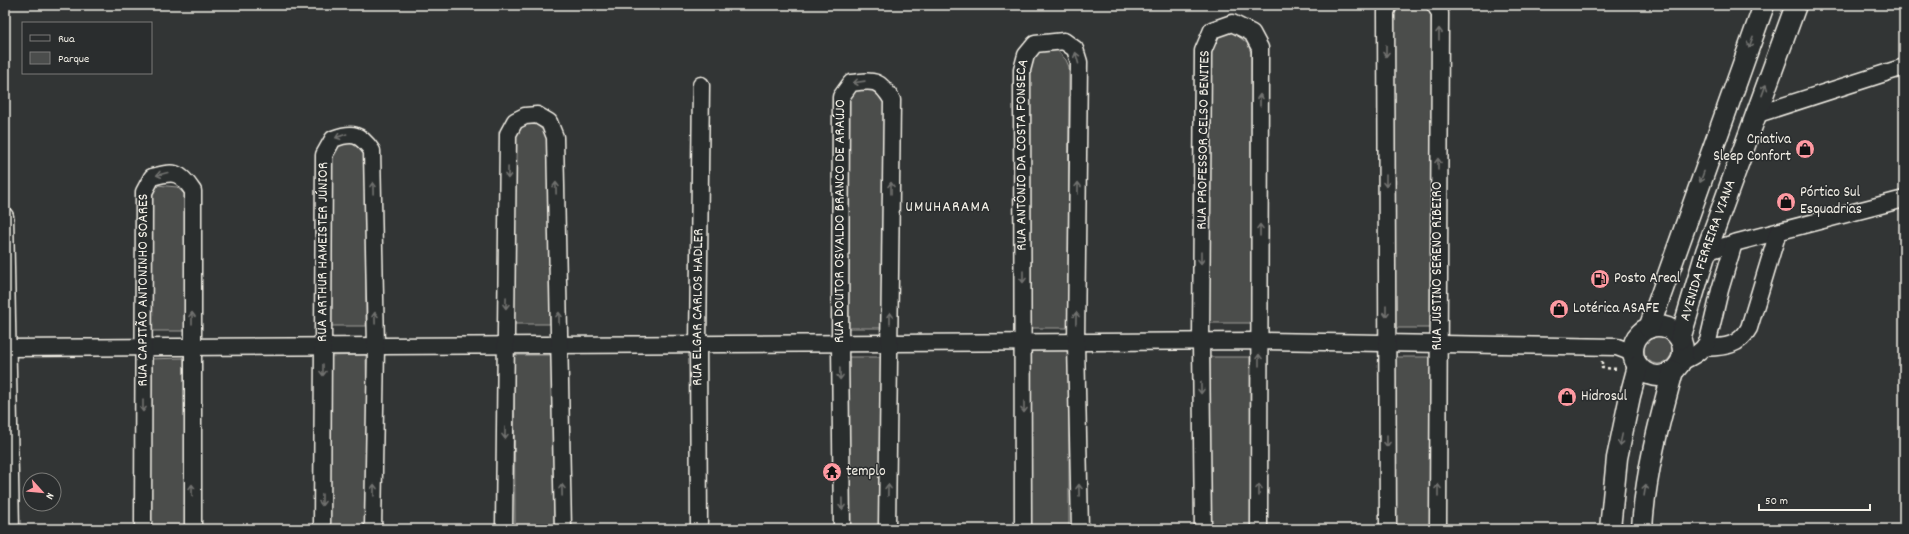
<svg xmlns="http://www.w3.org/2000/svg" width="1909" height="534" viewBox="0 0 1909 534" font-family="Dekko,sans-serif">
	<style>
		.green { fill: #4b4d4c; stroke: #a09f9a }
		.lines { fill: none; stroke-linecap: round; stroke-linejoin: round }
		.minor-casing { stroke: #f4f1e8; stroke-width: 19 }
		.major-casing { stroke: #f4f1e8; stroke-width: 23 }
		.path { stroke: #f4f1e8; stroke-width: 2.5; stroke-dasharray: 3 3; stroke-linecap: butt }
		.minor { stroke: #2a2d2e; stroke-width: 16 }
		.major { stroke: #2a2d2e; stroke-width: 20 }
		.oneway { stroke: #71726f }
		.labels { text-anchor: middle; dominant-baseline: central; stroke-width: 3; stroke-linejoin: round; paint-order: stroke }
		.street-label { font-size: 15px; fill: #f4f1e8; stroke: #2a2d2e }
		.poi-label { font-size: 15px; fill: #f4f1e8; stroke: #2a2d2e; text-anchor: start }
		.neighbourhood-label { font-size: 16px; letter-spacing: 1px; fill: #f4f1e8; stroke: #2a2d2e }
	</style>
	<rect width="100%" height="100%" fill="#323535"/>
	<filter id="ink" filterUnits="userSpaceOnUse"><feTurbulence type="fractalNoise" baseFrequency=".025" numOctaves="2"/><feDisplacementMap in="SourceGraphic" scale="8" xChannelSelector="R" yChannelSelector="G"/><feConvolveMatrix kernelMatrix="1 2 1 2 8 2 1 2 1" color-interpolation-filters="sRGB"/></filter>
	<g filter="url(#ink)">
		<path class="green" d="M1396,5H1426L1431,16L1434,328H1394L1391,14Z
			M1233,32L1248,44L1251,53V323H1209V52L1217,34Z
			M1055,48L1066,60L1069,67L1068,328H1027L1028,70C1034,52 1038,51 1055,48Z
			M870,86L882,92L886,106V328H847L848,99L856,87Z
			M534,123L544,131L549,142L550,324H512V138L521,124Z
			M348,141L360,147L366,154V326H330L329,158L336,144Z
			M157,185L177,187L186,196V331H150V194Z
			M1644 350a14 14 0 1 1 28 0a14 14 0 1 1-28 0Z
			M1069,349V529H1027L1026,350Z
			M366,355L369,529H330L327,356Z
			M514,355H553L554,529H515Z
			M845,357H881L882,529H846Z
			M1210,357H1250L1251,529H1211Z
			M1394,357H1432V529H1394Z
			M184,358L186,529H147V359Z"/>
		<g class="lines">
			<defs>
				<g id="minor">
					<path d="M1435,5L1440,13L1438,529"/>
					<path d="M1755,115L1904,67"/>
					<path d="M5,216L11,529"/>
					<path d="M1706,252L1734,243L1904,199"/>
					<path d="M5,348L1260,341L1617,347L1633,353"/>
					<path d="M1704,348C1723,347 1739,347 1749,328L1778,232"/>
					<path d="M1681,362C1692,357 1702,352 1708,341L1720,290L1734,243"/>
					<path id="s1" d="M143,529L144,192L152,177C174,171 180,171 193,191V529"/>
					<path id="s2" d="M322,529L324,155L333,139C352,132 360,133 372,151L376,346L373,529"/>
					<path d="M504,529L508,134L515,121L525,116L537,115L549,122L555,137L563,529"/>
					<path id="s3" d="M699,529L698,345L701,85"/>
					<path id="s4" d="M842,529L840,344L841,97L851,83C874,80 879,79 892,100L887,529"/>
					<path id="s5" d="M1023,529L1022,70L1026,55L1035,44L1064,41L1075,49L1079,62L1076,343L1080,529"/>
					<path d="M1203,529L1201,342L1203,51L1212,30L1232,23L1252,33L1260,48L1259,529"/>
					<path d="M1388,529L1386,12L1389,5"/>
				</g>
				<g id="major">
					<circle cx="1658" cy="351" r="25"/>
					<path d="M1649,328L1764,5"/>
					<path id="s6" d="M1680,339L1706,252L1796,5"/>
					<path d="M1610,529L1617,458L1630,396L1638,366"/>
					<path d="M1642,529C1645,475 1659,423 1673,371"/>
				</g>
			</defs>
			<use href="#minor" class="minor-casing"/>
			<use href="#major" class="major-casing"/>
			<path class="path" d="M1602,361V368L1619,369"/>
			<use href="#minor" class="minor"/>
			<use href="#major" class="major"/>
		</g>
		<defs><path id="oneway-shaft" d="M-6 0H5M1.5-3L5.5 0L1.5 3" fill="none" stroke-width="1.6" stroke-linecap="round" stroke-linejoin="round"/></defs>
		<g class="oneway">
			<use href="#oneway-shaft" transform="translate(1439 34) rotate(-90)"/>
			<use href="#oneway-shaft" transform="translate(1751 42) rotate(110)"/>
			<use href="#oneway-shaft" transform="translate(1386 51) rotate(90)"/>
			<use href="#oneway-shaft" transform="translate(1077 58) rotate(-105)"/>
			<use href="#oneway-shaft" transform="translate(859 82) rotate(172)"/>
			<use href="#oneway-shaft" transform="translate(1764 90) rotate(-70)"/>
			<use href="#oneway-shaft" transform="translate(1260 100) rotate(-90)"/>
			<use href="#oneway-shaft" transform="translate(341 136) rotate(161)"/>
			<use href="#oneway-shaft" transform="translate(1438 164) rotate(-90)"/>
			<use href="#oneway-shaft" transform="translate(508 173) rotate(91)"/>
			<use href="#oneway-shaft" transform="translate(162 174) rotate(166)"/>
			<use href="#oneway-shaft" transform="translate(1702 177) rotate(110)"/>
			<use href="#oneway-shaft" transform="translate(1386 181) rotate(90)"/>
			<use href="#oneway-shaft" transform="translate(373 188) rotate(-91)"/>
			<use href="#oneway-shaft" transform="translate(556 188) rotate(-91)"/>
			<use href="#oneway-shaft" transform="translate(891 188) rotate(-90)"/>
			<use href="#oneway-shaft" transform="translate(1078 188) rotate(-89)"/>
			<use href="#oneway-shaft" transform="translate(1260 230) rotate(-90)"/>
			<use href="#oneway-shaft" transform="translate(1201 258) rotate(90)"/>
			<use href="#oneway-shaft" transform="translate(1023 277) rotate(90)"/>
			<use href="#oneway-shaft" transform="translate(506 303) rotate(91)"/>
			<use href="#oneway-shaft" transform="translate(1386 311) rotate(90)"/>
			<use href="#oneway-shaft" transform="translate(192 318) rotate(-90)"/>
			<use href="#oneway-shaft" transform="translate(375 318) rotate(-91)"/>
			<use href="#oneway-shaft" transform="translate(559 318) rotate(-91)"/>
			<use href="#oneway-shaft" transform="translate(890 318) rotate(-90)"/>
			<use href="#oneway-shaft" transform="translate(1076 318) rotate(-89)"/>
			<use href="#oneway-shaft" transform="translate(1259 360) rotate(-90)"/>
			<use href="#oneway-shaft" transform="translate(323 370) rotate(90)"/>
			<use href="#oneway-shaft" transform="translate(840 374) rotate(89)"/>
			<use href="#oneway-shaft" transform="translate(1201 388) rotate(89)"/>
			<use href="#oneway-shaft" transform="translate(143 406) rotate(90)"/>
			<use href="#oneway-shaft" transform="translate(1024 407) rotate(90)"/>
			<use href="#oneway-shaft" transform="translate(505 433) rotate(91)"/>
			<use href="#oneway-shaft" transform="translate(1621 440) rotate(102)"/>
			<use href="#oneway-shaft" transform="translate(1387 441) rotate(90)"/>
			<use href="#oneway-shaft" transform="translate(192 490) rotate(-90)"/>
			<use href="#oneway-shaft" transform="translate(374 490) rotate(-89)"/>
			<use href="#oneway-shaft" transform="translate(562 490) rotate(-91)"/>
			<use href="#oneway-shaft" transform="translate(888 490) rotate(-89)"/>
			<use href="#oneway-shaft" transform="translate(1079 490) rotate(-91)"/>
			<use href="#oneway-shaft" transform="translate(1259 490) rotate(-90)"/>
			<use href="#oneway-shaft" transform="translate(1438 490) rotate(-90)"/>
			<use href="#oneway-shaft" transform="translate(1645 490) rotate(-81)"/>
			<use href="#oneway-shaft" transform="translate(322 500) rotate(90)"/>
			<use href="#oneway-shaft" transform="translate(842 504) rotate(89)"/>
		</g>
	</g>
	<defs>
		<symbol id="shop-disc" viewBox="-11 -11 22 22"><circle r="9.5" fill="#ff9aa2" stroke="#2a2d2e"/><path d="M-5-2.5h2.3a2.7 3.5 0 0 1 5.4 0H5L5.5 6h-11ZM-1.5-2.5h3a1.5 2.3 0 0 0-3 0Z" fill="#111"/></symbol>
		<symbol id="fuel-disc" viewBox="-11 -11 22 22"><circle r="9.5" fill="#ff9aa2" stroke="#2a2d2e"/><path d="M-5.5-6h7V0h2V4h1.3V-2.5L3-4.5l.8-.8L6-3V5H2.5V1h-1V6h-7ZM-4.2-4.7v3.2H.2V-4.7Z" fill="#111"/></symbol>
		<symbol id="temple-disc" viewBox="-11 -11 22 22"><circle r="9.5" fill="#ff9aa2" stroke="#2a2d2e"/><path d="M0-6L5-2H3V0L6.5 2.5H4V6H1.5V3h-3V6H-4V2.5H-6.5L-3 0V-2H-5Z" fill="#111"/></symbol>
	</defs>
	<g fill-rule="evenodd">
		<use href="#shop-disc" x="1794" y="138" width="22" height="22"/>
		<use href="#shop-disc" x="1775" y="191" width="22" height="22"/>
		<use href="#fuel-disc" x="1589" y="268" width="22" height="22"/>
		<use href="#shop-disc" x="1548" y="298" width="22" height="22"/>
		<use href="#shop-disc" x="1556" y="386" width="22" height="22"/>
		<use href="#temple-disc" x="821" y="461" width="22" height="22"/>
	</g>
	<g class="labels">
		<g class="street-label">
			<text transform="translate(1204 140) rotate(-89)">RUA PROFESSOR CELSO BENITES</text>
			<text stroke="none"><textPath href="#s5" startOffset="374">RUA ANTÔNIO DA COSTA FONSECA</textPath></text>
			<text stroke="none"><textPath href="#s4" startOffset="308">RUA DOUTOR OSVALDO BRANCO DE ARAÚJO</textPath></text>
			<text stroke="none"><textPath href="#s6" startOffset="93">AVENIDA FERREIRA VIANA</textPath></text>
			<text stroke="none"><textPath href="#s2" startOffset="277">RUA ARTHUR HAMEISTER JÚNIOR</textPath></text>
			<text transform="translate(1438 266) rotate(-90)">RUA JUSTINO SERENO RIBEIRO</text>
			<text stroke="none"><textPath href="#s1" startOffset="239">RUA CAPITÃO ANTONINHO SOARES</textPath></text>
			<text stroke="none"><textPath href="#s3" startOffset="222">RUA ELGAR CARLOS HADLER</textPath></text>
		</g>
		<g class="poi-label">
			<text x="1791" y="140" text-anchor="end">Criativa<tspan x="1791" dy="17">Sleep Confort</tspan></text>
			<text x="1800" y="193">Pórtico Sul<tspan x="1800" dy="17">Esquadrias</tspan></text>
			<text x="1614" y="279">Posto Areal</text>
			<text x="1573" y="309">Lotérica ASAFE</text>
			<text x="1581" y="397">Hidrosul</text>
			<text x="846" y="472">templo</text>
		</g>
		<g class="neighbourhood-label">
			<text x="948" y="207">UMUHARAMA</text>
		</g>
	</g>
	<rect width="1909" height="534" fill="none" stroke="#2a2d2e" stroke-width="20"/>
	<rect x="10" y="10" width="1889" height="514" fill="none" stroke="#f4f1e8" stroke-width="1.5" filter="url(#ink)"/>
	<rect x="22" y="22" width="130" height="52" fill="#2a2d2e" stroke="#7b7b78"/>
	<rect x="30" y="35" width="20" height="6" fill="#2a2d2e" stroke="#7b7b78"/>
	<text x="58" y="42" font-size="12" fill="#f4f1e8">Rua</text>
	<rect x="30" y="52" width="20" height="12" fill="#4b4d4c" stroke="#7b7b78"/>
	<text x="58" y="62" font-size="12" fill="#f4f1e8">Parque</text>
	<g transform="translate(42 492) rotate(117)"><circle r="19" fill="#2a2d2e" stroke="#7b7b78"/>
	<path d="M0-3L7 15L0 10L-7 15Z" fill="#ff9aa2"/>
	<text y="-6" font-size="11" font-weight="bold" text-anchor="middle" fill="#f4f1e8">N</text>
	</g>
	<path d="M1759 504v6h111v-6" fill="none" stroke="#f4f1e8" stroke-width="2"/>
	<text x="1765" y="504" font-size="12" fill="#f4f1e8" stroke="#2a2d2e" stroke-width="3" paint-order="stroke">50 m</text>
</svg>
